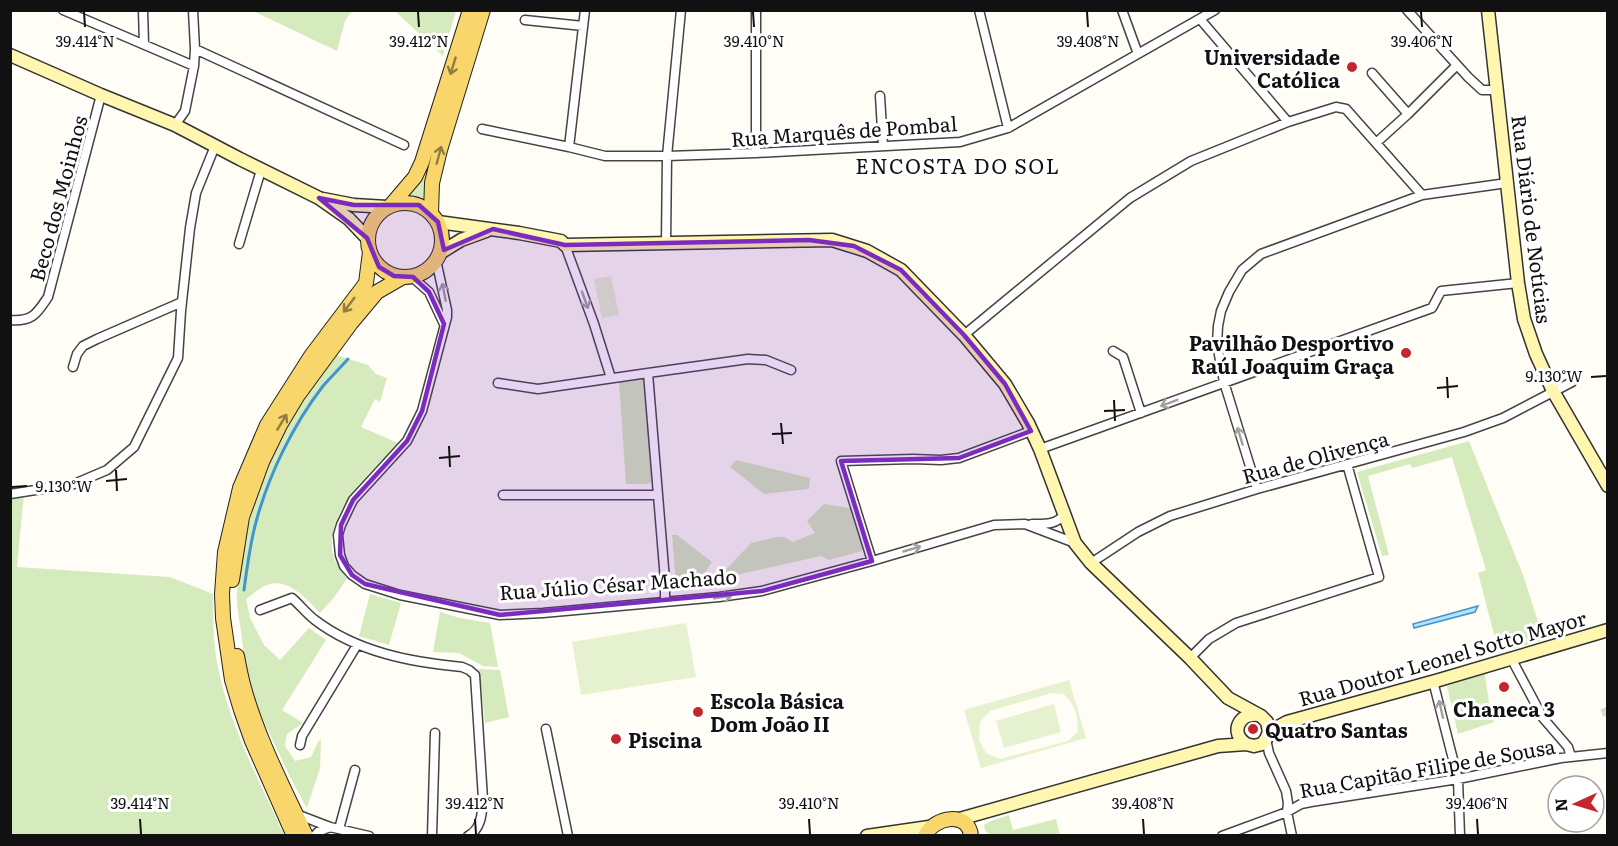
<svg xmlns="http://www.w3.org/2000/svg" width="1618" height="846" viewBox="0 0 1618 846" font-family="Literata,serif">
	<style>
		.green { fill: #d5ebbd }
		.pitch { fill: #e6f2cf; fill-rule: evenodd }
		.water { fill: #b9e0f7; stroke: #3f96cf; stroke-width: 1.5 }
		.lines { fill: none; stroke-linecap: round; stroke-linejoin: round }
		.stream { stroke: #3f96cf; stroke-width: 3 }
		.street-tunnel { stroke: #dbdad3; stroke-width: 8; stroke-dasharray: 8 4; stroke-linecap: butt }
		.street-casing { stroke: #444; stroke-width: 11 }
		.secondary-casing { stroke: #333; stroke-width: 15 }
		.primary-casing { stroke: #222; stroke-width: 16 }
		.street { stroke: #fff; stroke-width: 8 }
		.secondary { stroke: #fff6b0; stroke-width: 12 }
		.primary { stroke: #f9d66b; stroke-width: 14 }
		.oneway { stroke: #917d42 }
		.oneway2 { stroke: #a0a0a0 }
		.marked { fill: #7b2cbf; fill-opacity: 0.2; stroke: #7b2cbf; stroke-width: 4.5; stroke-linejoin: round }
		.ticks { fill: none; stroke: #111; stroke-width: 2 }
		.poi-dot { fill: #c4262e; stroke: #fff; stroke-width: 2 }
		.labels { text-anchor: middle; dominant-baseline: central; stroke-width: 6; stroke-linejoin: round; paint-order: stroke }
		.poi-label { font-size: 20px; font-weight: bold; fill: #111; stroke: #fff; text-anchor: start }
		.street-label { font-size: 20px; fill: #111; stroke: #fff }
		.neighbourhood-label { font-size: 21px; letter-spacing: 1.5px; fill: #111; stroke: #fff }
		.ticks-label { font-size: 15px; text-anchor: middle; fill: #111; stroke: #fff; stroke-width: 6; stroke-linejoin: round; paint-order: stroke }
	</style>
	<rect width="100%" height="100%" fill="#fffdf5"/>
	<path class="green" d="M253,11H352L345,21L337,51Z
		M395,11H456L443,56Z
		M477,11L427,176L428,205L416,198L403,199Z
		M336,355L368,365L376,374L387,378L380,402L375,399L361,427L398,443C373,470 323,514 333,554C335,563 341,571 347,579L332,600L320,613C307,599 286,575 265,586C258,589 252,595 246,599L250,618L264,645L280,660L309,628L326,640L282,710L303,723L287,734L285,746L295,761L311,757L318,742L321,740L320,768L307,808C295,788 286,768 276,747C265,724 253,701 247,676C244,661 243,646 241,631C239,617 236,604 237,590C237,570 242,551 247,532C263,464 293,410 336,355Z
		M640,379L643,380L645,384L653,481L648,484H626L619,382Z
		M1469,441L1523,575L1544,640L1499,653L1478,573L1486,570L1452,457L1412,468L1410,464L1368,476L1389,555L1382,556L1357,472Z
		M736,460L810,478L809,489L764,494L730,467Z
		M24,492L17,567L170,577L213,594C213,619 213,643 218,668C230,726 259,781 284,835H11L10,494Z
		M824,504L851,508L863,548L862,551L829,560L821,556L723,578L718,587L686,590L681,589L676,584L672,535H677L712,562L703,576L717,579L751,543L777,537H784L793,542L815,533L807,521Z
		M370,594L401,603L389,645L359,636Z
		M440,612L460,618L490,623L498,667L483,666L459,653L433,652Z
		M479,669L500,670L509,717L485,723Z
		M1485,674L1490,710L1494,722L1458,734L1447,686Z
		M1009,815L1013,830L1056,819L1060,835H990L985,830L984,825L991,821Z"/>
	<path class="pitch" d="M611,276L619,315L602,318L594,279Z
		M686,623L696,677L581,695L572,642Z
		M1069,680L1086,738L981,768L964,710ZM1052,693L1064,694C1077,709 1077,713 1078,731L1068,741L1000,759L986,753L979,740L980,722L990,711Z
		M1054,704L1061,732L1004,748L996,721Z"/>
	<path class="water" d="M1478,606L1475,612L1414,628L1413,624Z"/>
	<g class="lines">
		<path class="stream" d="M244,590C247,567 250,544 256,522C269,474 293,425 323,386C331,377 340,368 348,359"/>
		<path class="street-tunnel" d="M1604,708L1608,718"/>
		<defs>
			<path id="street" d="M63,10L194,66
				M143,10L144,44
				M979,10L1008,128
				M1122,10L1138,54
				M1407,10L1468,77L1482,90H1498
				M1200,19L1288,122
				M525,20L583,26
				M195,49L404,145
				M1372,73L1408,114
				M880,96L883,146
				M175,125L185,111L194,66L195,49L193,10
				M482,129L569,147L605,156H667L756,153L960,142L1008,128L1215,10
				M1376,143L1408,114L1457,65
				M569,147L585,10
				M756,153V10
				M666,242L667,156L681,10
				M239,244L261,170
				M565,245L594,324L611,378
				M436,260L447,310V317L422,411L407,441L353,500L341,525L338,535L340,555L344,566L352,575L365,584L400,595L500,615L543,613L719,597L762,591L872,561L994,525L1025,524L1075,543
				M412,277L429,292L444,324
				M10,320C33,322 37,313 48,297L101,95
				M964,335L1130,198L1191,161L1288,122L1336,107L1346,109L1422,195
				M1113,351L1123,357L1141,413
				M73,367L77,354L83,346L97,339L182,302
				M498,383L538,389L648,373
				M1040,449L1432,308L1441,291L1518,283
				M1257,489L1224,382L1217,344L1218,326L1221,311L1229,292L1242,270L1261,254L1422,195L1507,183
				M10,494L74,484L107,470L134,447L178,358L181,311L190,228L196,193L215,146
				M503,495H658
				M1032,524C1045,524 1056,525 1065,514
				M872,561L841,461L913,459L941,460L959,458L1031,431
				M1091,563L1138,532L1170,516L1257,489L1464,432L1503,418L1572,382
				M665,602V580L648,373L748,359L766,360L791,370
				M260,610L292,598C300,605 307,614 315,620C357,652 410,662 462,667L469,670L475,675L483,799C482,812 482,829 468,836
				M1190,658L1209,639L1236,623L1379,577L1347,464
				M1511,658L1543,718L1568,747L1571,757
				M1433,681L1458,779L1460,836
				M546,729L568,836
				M1266,739L1269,753L1286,791L1288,803L1287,812L1292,836
				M300,745L302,736L357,645
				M296,814L330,827L369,836
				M339,829L355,770
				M314,836L318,832L330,827
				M432,836L435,733
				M1222,836L1287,812L1301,804L1311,802L1458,779L1561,758L1608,753"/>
			<path id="secondary" d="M1488,10L1518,283L1524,319L1536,354L1553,391L1608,486
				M10,55L101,95L175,125L240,159L319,198L349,219L367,238
				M323,199L354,205L387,207
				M438,222L519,233L561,241L565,245L832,240L867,251L901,270L964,335L1005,384L1028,423L1040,449L1075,543L1091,563L1190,658L1228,698L1261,716L1267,722L1269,732L1266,739L1262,744L1254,746L1246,744L1218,746L956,820
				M440,253L461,240L486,231
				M1269,732L1287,722L1439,680L1608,630
				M1246,744C1230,733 1238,713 1258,715
				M867,836L929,827"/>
			<path id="primary" d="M368 240a37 37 0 1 1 74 0a37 37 0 1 1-74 0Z
				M392,204L415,177L422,162L470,10
				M431,213L432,183L440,150L483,10
				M232,580L242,517L262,462L280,425L298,395L351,323L377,292L403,277
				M237,656C239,667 241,678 244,688C258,739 284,788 306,836
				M294,836L252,741L241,710L232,680L223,618L222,594L225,552L240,488L267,425L311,356L366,283L370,252
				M925,836C934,816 969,811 971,836"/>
		</defs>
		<use href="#street" class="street-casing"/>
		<use href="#secondary" class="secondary-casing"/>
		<use href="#primary" class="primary-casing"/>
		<use href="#street" class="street"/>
		<use href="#secondary" class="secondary"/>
		<use href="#primary" class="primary"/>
	</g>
	<defs><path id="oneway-shaft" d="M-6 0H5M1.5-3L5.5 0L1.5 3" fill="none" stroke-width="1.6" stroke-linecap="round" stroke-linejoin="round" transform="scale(1.5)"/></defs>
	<g class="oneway">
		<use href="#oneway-shaft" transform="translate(453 66) rotate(107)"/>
		<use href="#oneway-shaft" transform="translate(439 155) rotate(-75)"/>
		<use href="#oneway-shaft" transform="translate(349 305) rotate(127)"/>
		<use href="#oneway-shaft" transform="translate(282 422) rotate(-59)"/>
	</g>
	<g class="oneway2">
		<use href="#oneway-shaft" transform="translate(444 292) rotate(-101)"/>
		<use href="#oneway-shaft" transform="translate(585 300) rotate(70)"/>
		<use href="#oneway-shaft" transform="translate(1169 403) rotate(159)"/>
		<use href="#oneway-shaft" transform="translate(1240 436) rotate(-107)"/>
		<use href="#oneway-shaft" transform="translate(912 549) rotate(-16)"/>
		<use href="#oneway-shaft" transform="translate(723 597) rotate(-8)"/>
		<use href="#oneway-shaft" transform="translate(1441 709) rotate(-103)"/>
	</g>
	<path class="marked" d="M319,198L354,205H419L438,222L444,250L493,229L565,245L809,240L854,246L901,270L964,335L1005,384L1031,431L959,458L841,461L872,561L762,591L500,615L365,584L352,575L340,555L341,525L353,500L407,441L422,411L444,324L429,292L413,277L394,276L379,267L367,238Z"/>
	<path class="ticks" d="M84,12L85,27M418,12L419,27M753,12L754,27M1087,12L1088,27M1421,12L1422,27M1447,377L1448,398M1591,377L1606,376M1437,388L1458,386M1114,400L1115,421M1104,411L1125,410M781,423L783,444M772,434L792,433M449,446L450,467M439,458L460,456M116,470L117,491M106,481L127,479M12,487L27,486M140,819L141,834M475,819L476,834M809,819L810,834M1143,819L1144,834M1477,819L1478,834"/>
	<g class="poi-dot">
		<circle cx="1352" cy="67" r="6"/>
		<circle cx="1406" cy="353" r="6"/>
		<circle cx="1504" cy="687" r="6"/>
		<circle cx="698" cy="712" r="6"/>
		<circle cx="1253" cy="729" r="6"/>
		<circle cx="616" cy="739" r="6"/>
	</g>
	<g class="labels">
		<g class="poi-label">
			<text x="1340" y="56" text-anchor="end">Universidade<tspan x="1340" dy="23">Católica</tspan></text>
			<text x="1394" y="342" text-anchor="end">Pavilhão Desportivo<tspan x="1394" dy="23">Raúl Joaquim Graça</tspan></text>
			<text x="710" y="700">Escola Básica<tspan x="710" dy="23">Dom João II</tspan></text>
			<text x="1504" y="708" text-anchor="middle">Chaneca 3</text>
			<text x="1265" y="729">Quatro Santas</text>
			<text x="628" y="739">Piscina</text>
		</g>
		<g class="street-label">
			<text transform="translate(844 130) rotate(-4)">Rua Marquês de Pombal</text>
			<text transform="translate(57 198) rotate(-75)">Beco dos Moinhos</text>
			<text transform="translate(1533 219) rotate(83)">Rua Diário de Notícias</text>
			<text transform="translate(1315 456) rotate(-15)">Rua de Olivença</text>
			<text transform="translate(618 583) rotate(-4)">Rua Júlio César Machado</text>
			<text transform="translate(1442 657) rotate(-16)">Rua Doutor Leonel Sotto Mayor</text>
			<text transform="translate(1427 767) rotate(-10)">Rua Capitão Filipe de Sousa</text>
		</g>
		<g class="neighbourhood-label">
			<text x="958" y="164">ENCOSTA DO SOL</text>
		</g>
	</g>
	<g class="ticks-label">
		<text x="85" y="47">39.414°N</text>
		<text x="419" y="47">39.412°N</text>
		<text x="754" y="47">39.410°N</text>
		<text x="1088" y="47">39.408°N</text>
		<text x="1422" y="47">39.406°N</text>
		<text x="1554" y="382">9.130°W</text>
		<text x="64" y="492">9.130°W</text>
		<text x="140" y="809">39.414°N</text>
		<text x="475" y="809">39.412°N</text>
		<text x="809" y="809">39.410°N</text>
		<text x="1143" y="809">39.408°N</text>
		<text x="1477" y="809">39.406°N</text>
	</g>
	<rect width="1618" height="846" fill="none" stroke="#111111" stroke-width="24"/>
	<g transform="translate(1576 804) rotate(266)"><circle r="28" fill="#ffffff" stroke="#a0a0a0" stroke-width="1.5"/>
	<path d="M0-4.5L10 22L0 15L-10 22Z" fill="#c4262e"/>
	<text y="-9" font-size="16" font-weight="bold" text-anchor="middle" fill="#111111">N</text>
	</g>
</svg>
